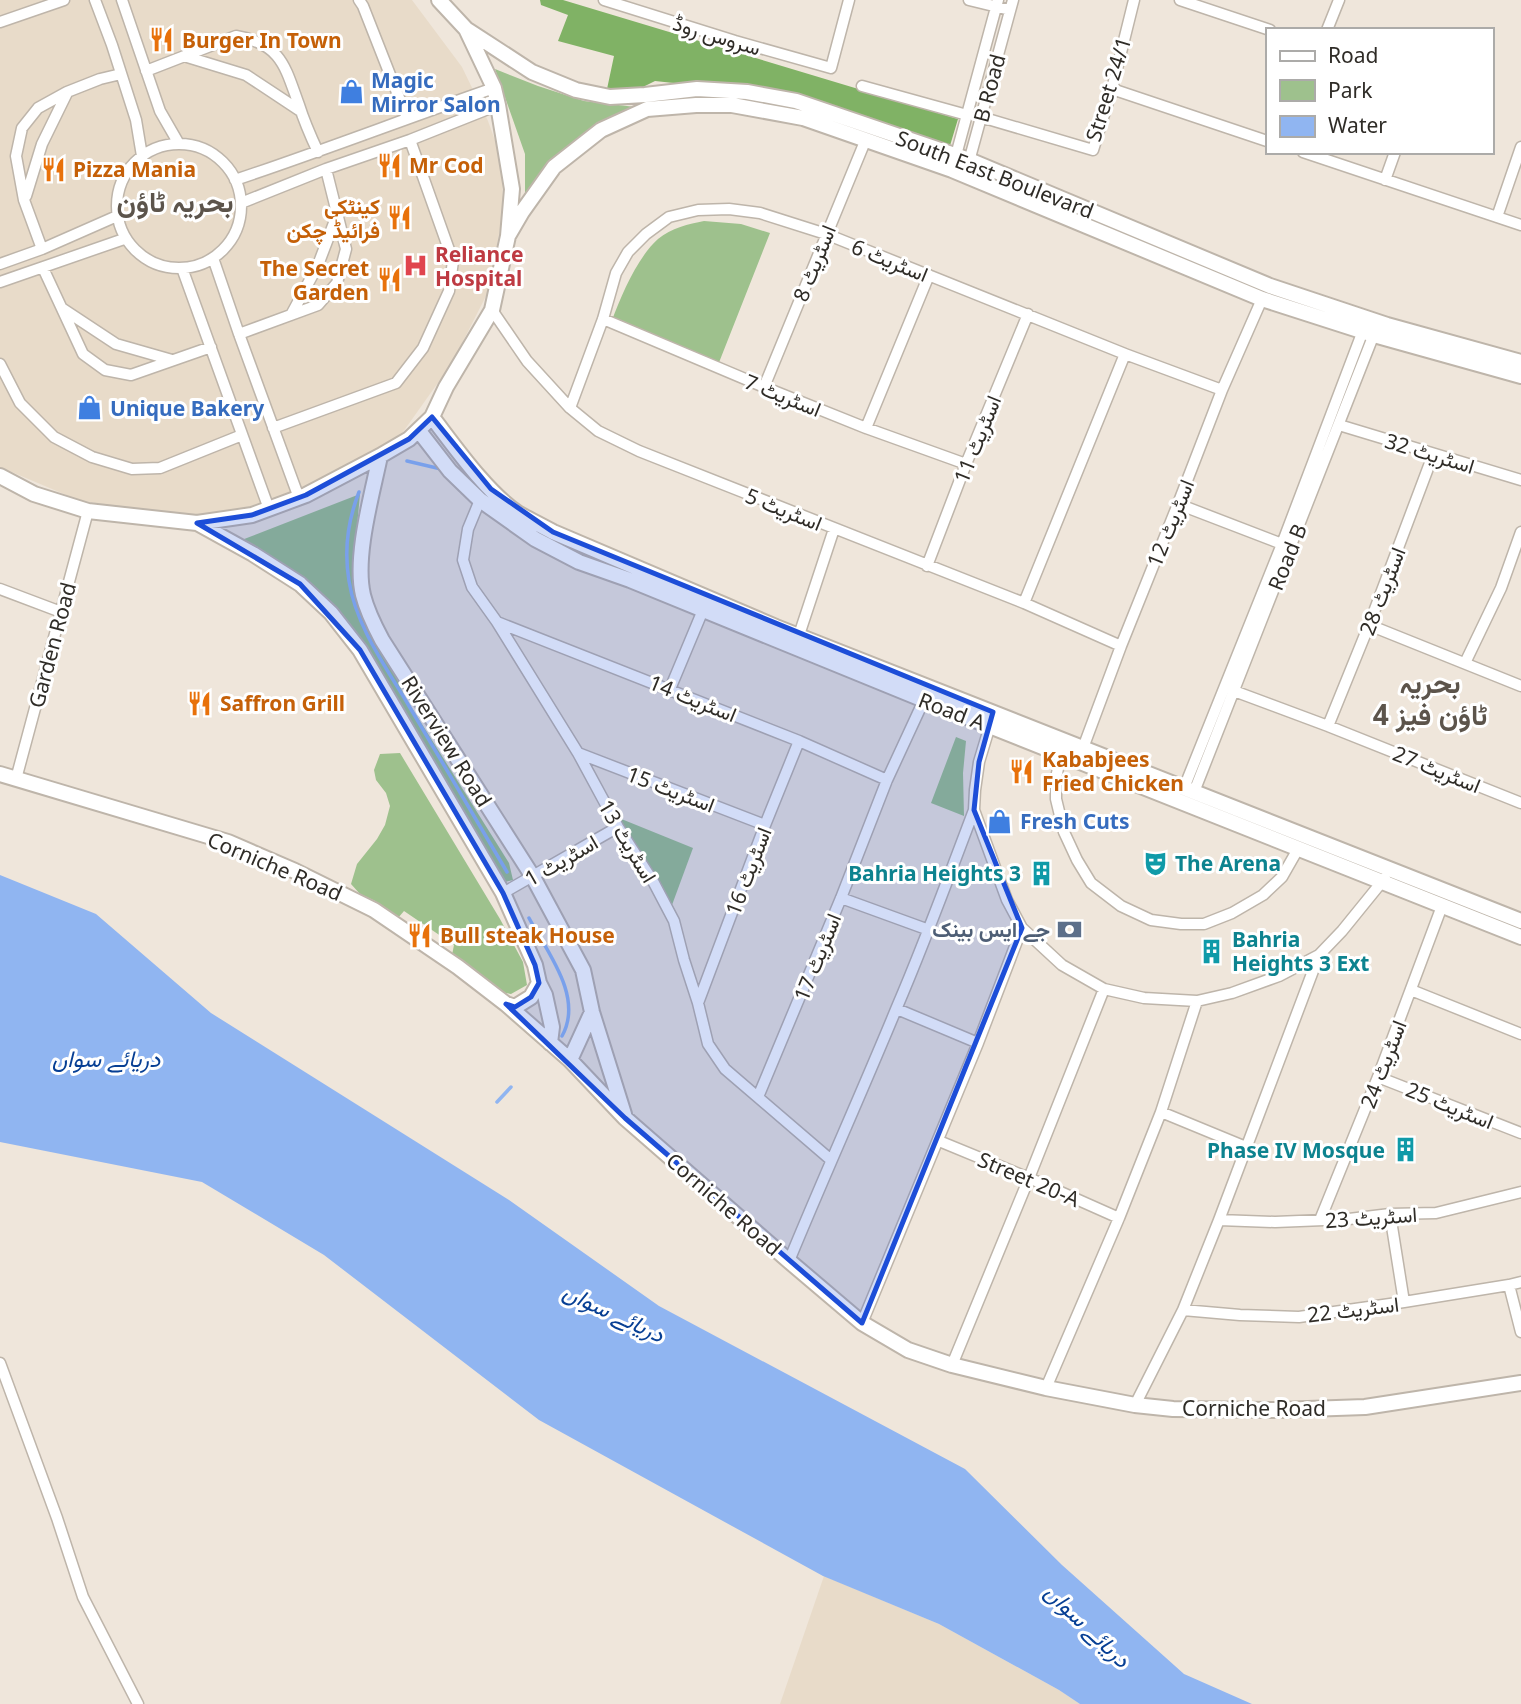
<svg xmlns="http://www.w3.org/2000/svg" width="1521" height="1704" viewBox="0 0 1521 1704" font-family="'Noto Sans',Vazirmatn,sans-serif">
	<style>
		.built { fill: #e8dbc9 }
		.green { fill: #9ec18d }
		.forest { fill: #80b265 }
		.water { fill: #90b5f1 }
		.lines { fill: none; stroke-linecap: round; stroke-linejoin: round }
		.stream { stroke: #90b5f1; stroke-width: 3.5 }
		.street-casing { stroke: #beb5aa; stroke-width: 13 }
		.secondary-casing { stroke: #beb5aa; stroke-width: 18 }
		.street { stroke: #fff; stroke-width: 10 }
		.secondary { stroke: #fff; stroke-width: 14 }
		.marked { fill: #1d4ed8; fill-opacity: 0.2; stroke: #1d4ed8; stroke-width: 5; stroke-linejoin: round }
		.labels { text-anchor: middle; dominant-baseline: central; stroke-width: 6; stroke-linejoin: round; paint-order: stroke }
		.street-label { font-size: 21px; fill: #2f2c27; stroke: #fff }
		.food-label { font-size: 21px; font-weight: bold; fill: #c56008; stroke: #fff; text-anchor: start }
		.shop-label { font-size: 21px; font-weight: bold; fill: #366cbe; stroke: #fff; text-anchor: start }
		.health-label { font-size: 21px; font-weight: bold; fill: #be3a42; stroke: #fff; text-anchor: start }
		.culture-label { font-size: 21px; font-weight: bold; fill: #0d838f; stroke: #fff; text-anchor: start }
		.service-label { font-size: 21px; font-weight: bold; fill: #4e5e75; stroke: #fff; text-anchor: end }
		.water-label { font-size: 23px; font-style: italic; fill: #073f94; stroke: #fff }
		.district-label { font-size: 28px; font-weight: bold; fill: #5c544b; stroke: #fff }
	</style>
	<rect width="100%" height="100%" fill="#efe6db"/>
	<path class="built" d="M0,0H412L462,67L488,121L502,160L503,214L487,294L452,363L403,432L369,457L308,489L234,511L198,517L142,511L78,500L0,467Z
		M824,1576L939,1624L1059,1690L1080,1704H780Z"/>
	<path class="green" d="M495,69L538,86L584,101L644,108L584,140L525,200V154Z
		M704,221L741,224L770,233L718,365L612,320C622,294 637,258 658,239C671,228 689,224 704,221Z
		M360,494L352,581L405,697L509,863L513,880L505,882L387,697L320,596L239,541Z
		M956,737L966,741L963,773L964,816L931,803Z
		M400,753L500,919L523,962L527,985L511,994L495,991L452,955L454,945L404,911L398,918L375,901L360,894L351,884L357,864L377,839L385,825L390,806L386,793L376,780L374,770L380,754Z
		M614,816L693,848L672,905Z"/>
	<path class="forest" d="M540,0H563L958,119L949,149L803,97L655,81L635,91L607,89L614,56L558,41L568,15L541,5Z"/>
	<path class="water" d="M0,875L96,914L211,1013L509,1200L659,1306L965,1469L1062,1565L1184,1674L1252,1704H1080L1059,1690L939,1624L823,1576L539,1420L324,1255L202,1182L0,1142Z"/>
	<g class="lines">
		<path class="stream" d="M407,461L441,469
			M359,492C348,520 344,551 349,581C356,626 386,667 409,706C441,761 474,816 507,872
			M542,534L557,543
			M529,918C547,952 584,997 562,1036
			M497,1102L511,1087"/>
		<defs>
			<path id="street" d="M95,0L112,45L136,120L142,156
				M122,0L160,111L179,144
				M359,0L363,6L407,118
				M604,0L735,41L831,68L849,0
				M969,0L1010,10
				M1180,0L1270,30
				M0,22L64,0
				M1327,30L1339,0
				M184,56L246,75L299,110
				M146,71L236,36C282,44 285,67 299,105C304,121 311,137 318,152
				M862,86L967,115
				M1112,89L1267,141
				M981,117L1093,150L1112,89L1134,0
				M117 206a62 62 0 1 1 124 0a62 62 0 1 1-124 0Z
				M1303,152L1521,225
				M968,165L1013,0
				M952,170L998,0
				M235,180C322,151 407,118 494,88
				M1385,180L1395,152
				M26,196L42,144L67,93
				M241,203L326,169L410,140L498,105
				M1497,217L1521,147
				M42,249L24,200L16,156L22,128L38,108L67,92L100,79L121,74
				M213,258L239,334L299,498
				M0,264L42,249L117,216
				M43,268L83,354L105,370L131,375L211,347
				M182,268L269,509
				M0,282L124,239
				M63,309L116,344L172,360
				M492,310L527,361L570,408L598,431L639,451L1024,603L1121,646
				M291,315L318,265L337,215
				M603,319L764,387L866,428L966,464
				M239,334L318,305L337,283L346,249L326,169
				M0,364L20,403L54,437L92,457L132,469L160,468L242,435
				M764,387L866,139
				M570,408L603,319L616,273L628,252L646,234L669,217L698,210L729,209L760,213L826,234L1125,354L1222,390
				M1339,425L1521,480
				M273,428L396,383L423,348L449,291L453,261L410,140
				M866,428L929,275
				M480,500L468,529L463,560L472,587L497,622L578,753L618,827L654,883L674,921L684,960L698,1003L708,1044L725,1069L831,1160
				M1178,504L1282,544
				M927,566L966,464L1028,314
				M0,589L61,612
				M1024,603L1125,354
				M497,622L799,741L887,780
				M1369,625L1521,686
				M799,635L834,529
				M1465,663L1501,588L1521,532
				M670,689L703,610
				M1234,691L1328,726L1521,803
				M991,722L979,762L975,790L974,810L1007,900L1022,928L1062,965L1104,989L1144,998L1197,1001L1232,993L1279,976L1319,955L1342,931L1385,878
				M1328,726L1369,625L1433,455
				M1083,748L1121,646L1178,504L1222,390L1262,299
				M578,753L765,825
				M1061,754L1056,778V799L1064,832L1077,860L1091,883L1121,906L1151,920L1181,924H1204L1232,913L1263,895L1282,877L1298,849
				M16,779L88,511
				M1184,788L1282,544L1364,328
				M1194,792L1376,329
				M503,893L618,827
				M841,898L929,930
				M1411,990L1521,1034
				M698,1003L765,825L799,741
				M897,1009L978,1043
				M1378,1077L1521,1133
				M758,1097L841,898L887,780L924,700
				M1161,1112L1246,1147
				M939,1141L1029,1178L1119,1218
				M1390,1214L1404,1302
				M1219,1220L1275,1222L1349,1219L1390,1214L1436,1213L1521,1192
				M1320,1220L1378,1077L1442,906
				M789,1261C824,1176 862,1092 897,1007C925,942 949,876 974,810
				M1509,1285L1521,1332
				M1183,1310L1240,1315L1299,1317L1404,1302L1509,1285L1521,1282
				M862,1323L978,1043L1022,928
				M0,1363L57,1518L83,1597L138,1704
				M952,1365L1029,1178L1104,989
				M1046,1388L1119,1218L1161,1112L1197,1001
				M1135,1405L1183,1310L1219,1220L1319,955"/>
			<path id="secondary" d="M466,29L532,72L576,90L610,97L645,95L697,89L747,92L796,101L969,160L1270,286L1387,325L1521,362
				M508,236L522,212L554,167L601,130L647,109L696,105H732L803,118L952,170L1262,299L1374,335L1521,376
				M432,417C455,447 487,493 519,514C530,520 542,526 553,532L776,627L1521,921
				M419,431L450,471L480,500L535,539L579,562L630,580L924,700L1521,937
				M380,456C372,495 354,557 363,595C367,611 374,625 382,640L533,877L583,970L592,1012L624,1114
				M0,476L34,494L88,511L197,523L252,515L306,495L380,456L409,439L432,417L446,387L492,310L508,236L512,189L498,105L494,88L466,29L439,0
				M197,523L253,554L300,584L331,613L360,650L503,893L535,965L539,983L545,995L552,1027L550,1043
				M0,774L228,842L295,871L374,910L458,967L506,1004L570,1060L625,1118L789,1261L862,1323L908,1350L952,1365L1046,1388L1135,1405L1173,1409L1279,1410L1365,1407L1521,1383
				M506,1004L515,1007L531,997L539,983
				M570,1060L592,1012"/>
		</defs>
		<use href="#street" class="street-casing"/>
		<use href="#secondary" class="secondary-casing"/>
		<use href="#street" class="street"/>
		<use href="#secondary" class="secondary"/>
	</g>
	<path class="marked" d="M432,417L491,489L553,532L993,712L979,762L974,810L1022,928L862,1323L625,1118L506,1004L515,1007L531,997L539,983L535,965L503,893L360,650L300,584L197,523L252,515L306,495L409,439Z"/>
	<defs>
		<symbol id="restaurant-bare" viewBox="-9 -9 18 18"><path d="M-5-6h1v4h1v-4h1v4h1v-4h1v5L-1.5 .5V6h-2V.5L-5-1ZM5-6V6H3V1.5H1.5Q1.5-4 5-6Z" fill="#e8710a" stroke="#fff" stroke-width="2.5" paint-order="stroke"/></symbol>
		<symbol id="shop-bare" viewBox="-9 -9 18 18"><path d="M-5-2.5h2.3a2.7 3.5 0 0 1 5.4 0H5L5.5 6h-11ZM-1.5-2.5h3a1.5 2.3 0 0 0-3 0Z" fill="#3f7fe0" stroke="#fff" stroke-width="2.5" paint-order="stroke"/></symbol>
		<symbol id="hospital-bare" viewBox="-9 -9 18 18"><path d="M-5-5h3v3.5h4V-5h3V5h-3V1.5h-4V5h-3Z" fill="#e0444e" stroke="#fff" stroke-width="2.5" paint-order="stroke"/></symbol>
		<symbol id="theatre-bare" viewBox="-9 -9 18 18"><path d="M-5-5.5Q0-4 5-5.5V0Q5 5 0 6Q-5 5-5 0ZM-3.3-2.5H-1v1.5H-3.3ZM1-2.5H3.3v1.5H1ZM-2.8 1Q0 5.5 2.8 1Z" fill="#0f9aa8" stroke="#fff" stroke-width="2.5" paint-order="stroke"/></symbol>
		<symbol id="building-bare" viewBox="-9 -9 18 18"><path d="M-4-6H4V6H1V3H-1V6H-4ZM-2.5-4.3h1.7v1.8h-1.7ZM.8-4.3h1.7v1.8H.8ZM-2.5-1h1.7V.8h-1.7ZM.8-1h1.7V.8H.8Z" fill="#0f9aa8" stroke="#fff" stroke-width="2.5" paint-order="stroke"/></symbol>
		<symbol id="bank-bare" viewBox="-9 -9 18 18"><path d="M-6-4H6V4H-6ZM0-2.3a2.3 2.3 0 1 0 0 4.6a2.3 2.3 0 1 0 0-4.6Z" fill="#5c6f8a" stroke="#fff" stroke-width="2.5" paint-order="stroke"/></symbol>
	</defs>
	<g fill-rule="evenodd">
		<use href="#restaurant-bare" x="144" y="22" width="35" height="35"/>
		<use href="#shop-bare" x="334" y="74" width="35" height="35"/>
		<use href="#restaurant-bare" x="372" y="148" width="35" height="35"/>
		<use href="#restaurant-bare" x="36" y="152" width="35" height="35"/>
		<use href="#restaurant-bare" x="382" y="200" width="35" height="35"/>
		<use href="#hospital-bare" x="398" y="248" width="35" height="35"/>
		<use href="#restaurant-bare" x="372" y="262" width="35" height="35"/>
		<use href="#shop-bare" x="72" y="390" width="35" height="35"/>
		<use href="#restaurant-bare" x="182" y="686" width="35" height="35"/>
		<use href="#restaurant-bare" x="1004" y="754" width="35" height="35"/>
		<use href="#shop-bare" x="982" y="804" width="35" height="35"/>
		<use href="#theatre-bare" x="1138" y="846" width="35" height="35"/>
		<use href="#building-bare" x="1024" y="856" width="35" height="35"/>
		<use href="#bank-bare" x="1052" y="912" width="35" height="35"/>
		<use href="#restaurant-bare" x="402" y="918" width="35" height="35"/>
		<use href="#building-bare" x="1194" y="934" width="35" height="35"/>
		<use href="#building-bare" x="1388" y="1132" width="35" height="35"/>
	</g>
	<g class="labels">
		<g class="street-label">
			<text transform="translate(717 35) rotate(17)">سروس روڈ</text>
			<text transform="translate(989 88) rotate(-75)">B Road</text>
			<text transform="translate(1108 89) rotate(-73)">Street 24/1</text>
			<text transform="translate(995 174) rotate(21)">South East Boulevard</text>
			<text transform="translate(890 260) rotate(22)">اسٹریٹ 6</text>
			<text transform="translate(814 263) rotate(-68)">اسٹریٹ 8</text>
			<text transform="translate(783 395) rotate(22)">اسٹریٹ 7</text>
			<text transform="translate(977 439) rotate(-68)">اسٹریٹ 11</text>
			<text transform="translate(1430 453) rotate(17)">اسٹریٹ 32</text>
			<text transform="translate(784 509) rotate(22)">اسٹریٹ 5</text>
			<text transform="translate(1170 523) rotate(-68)">اسٹریٹ 12</text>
			<text transform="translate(1287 557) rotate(-68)">Road B</text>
			<text transform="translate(1382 591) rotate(-69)">اسٹریٹ 28</text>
			<text transform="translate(52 645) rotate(-75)">Garden Road</text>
			<text transform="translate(693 698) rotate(22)">اسٹریٹ 14</text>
			<text transform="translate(952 711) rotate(21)">Road A</text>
			<text transform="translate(447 741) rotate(58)">Riverview Road</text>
			<text transform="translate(1437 769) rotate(22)">اسٹریٹ 27</text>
			<text transform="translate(671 789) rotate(21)">اسٹریٹ 15</text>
			<text transform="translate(628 841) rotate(59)">اسٹریٹ 13</text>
			<text transform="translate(561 860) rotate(-30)">اسٹریٹ 1</text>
			<text transform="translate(275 866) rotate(23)">Corniche Road</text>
			<text transform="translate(748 871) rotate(-69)">اسٹریٹ 16</text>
			<text transform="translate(817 957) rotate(-68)">اسٹریٹ 17</text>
			<text transform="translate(1383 1064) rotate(-69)">اسٹریٹ 24</text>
			<text transform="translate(1450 1105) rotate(22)">اسٹریٹ 25</text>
			<text transform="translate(1029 1179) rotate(23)">Street 20-A</text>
			<text transform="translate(724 1204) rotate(41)">Corniche Road</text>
			<text transform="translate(1371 1217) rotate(-4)">اسٹریٹ 23</text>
			<text transform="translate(1353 1309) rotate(-7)">اسٹریٹ 22</text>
			<text x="1254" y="1408">Corniche Road</text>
		</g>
		<g class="food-label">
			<text x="182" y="40">Burger In Town</text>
			<text x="409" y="165">Mr Cod</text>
			<text x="73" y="169">Pizza Mania</text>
			<text x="380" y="206" text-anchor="end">کینٹکی<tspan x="380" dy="24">فرائیڈ چکن</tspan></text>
			<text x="369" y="268" text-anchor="end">The Secret<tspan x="369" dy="24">Garden</tspan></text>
			<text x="220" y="703">Saffron Grill</text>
			<text x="1042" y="759">Kababjees<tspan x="1042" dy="24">Fried Chicken</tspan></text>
			<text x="440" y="935">Bull steak House</text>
		</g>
		<g class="shop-label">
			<text x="371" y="80">Magic<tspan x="371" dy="24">Mirror Salon</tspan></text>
			<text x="110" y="408">Unique Bakery</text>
			<text x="1020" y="821">Fresh Cuts</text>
		</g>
		<g class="health-label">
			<text x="435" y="254">Reliance<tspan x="435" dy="24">Hospital</tspan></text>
		</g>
		<g class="culture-label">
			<text x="1175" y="863">The Arena</text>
			<text x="1021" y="873" text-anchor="end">Bahria Heights 3</text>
			<text x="1232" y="939">Bahria<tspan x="1232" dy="24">Heights 3 Ext</tspan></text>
			<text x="1385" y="1150" text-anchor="end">Phase IV Mosque</text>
		</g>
		<g class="service-label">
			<text x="1050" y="929">جے ایس بینک</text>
		</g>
		<g class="water-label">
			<text x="106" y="1058">دریائے سواں</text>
			<text transform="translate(614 1312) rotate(25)">دریائے سواں</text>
			<text transform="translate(1088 1625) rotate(44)">دریائے سواں</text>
		</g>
		<g class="district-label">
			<text x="175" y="201">بحریہ ٹاؤن</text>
			<text x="1430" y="682">بحریہ<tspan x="1430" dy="32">ٹاؤن فیز 4</tspan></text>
		</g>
	</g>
	<rect x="1266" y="28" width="228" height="126" fill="#ffffff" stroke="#acaba9" stroke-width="2"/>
	<rect x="1280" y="51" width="35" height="10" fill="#ffffff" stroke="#acaba9" stroke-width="2"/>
	<text x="1328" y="63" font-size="21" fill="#2f2c27">Road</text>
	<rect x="1280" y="80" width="35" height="21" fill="#9ec18d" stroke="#acaba9" stroke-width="2"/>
	<text x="1328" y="98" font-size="21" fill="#2f2c27">Park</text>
	<rect x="1280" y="116" width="35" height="21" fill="#90b5f1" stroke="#acaba9" stroke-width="2"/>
	<text x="1328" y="133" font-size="21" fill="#2f2c27">Water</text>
</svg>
